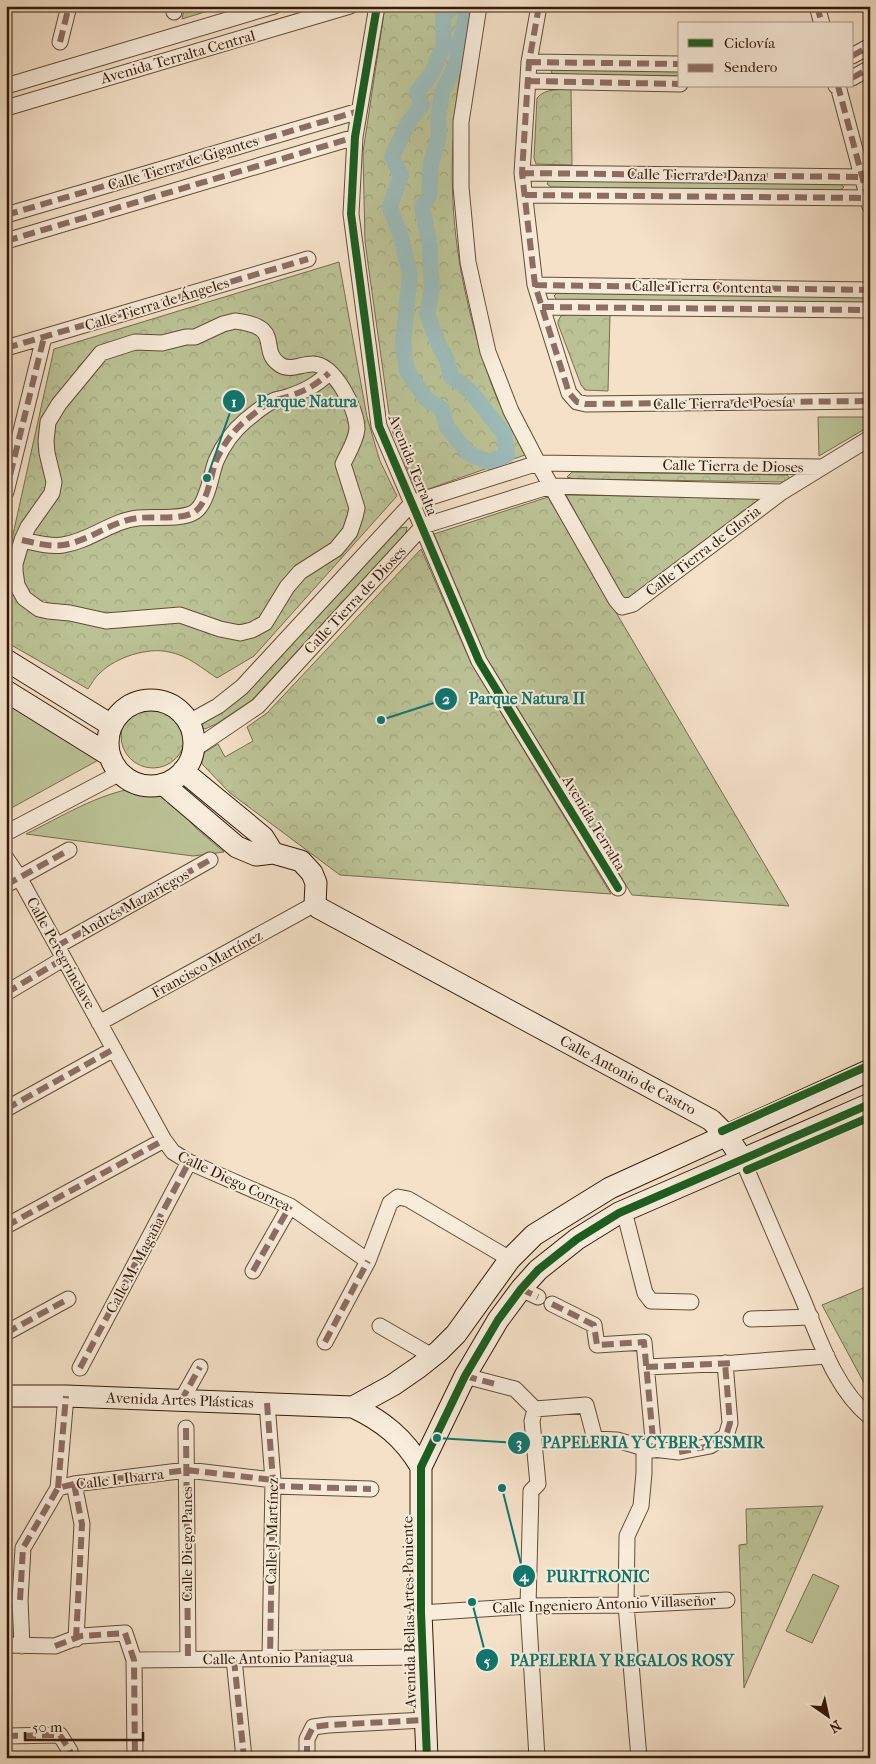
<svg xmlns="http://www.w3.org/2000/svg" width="876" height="1764" viewBox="0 0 876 1764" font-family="'IM FELL French Canon',serif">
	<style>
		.green { fill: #bbc396; stroke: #776e4e }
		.park { fill: url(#park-crowns); stroke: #776e4e }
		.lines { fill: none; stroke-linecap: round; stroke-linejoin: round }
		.canal { stroke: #9cbcba; stroke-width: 16 }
		.street-casing { stroke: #634c36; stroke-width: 17 }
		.secondary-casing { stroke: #331a06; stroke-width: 23 }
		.street { stroke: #f8ecdb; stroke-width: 15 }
		.secondary { stroke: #f8ecdb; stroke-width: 21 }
		.quiet { stroke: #8d6e63; stroke-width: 6; stroke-dasharray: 12 6; stroke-linecap: butt }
		.cycleway-casing { stroke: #f8ecdb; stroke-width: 11 }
		.cycleway { stroke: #1b5e20; stroke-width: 8 }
		.labels { text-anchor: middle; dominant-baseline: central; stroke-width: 4; stroke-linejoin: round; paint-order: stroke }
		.street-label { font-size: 15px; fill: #331a06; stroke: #f8ecdb }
		.leader { fill: none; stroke: #0f766e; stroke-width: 2 }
		.callout-dot { fill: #0f766e; stroke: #f8ecdb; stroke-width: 2 }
		.mark-label { font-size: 15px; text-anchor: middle; font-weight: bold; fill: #fff }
		.callout-label { font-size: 16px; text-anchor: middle; font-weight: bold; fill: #0f766e; stroke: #f8ecdb; stroke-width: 4; stroke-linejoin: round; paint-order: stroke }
	</style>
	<defs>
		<pattern id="park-crowns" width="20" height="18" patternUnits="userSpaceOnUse" patternTransform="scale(1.25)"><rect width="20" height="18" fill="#bbc396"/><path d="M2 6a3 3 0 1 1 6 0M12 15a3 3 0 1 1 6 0" fill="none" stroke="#a1a780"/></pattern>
	</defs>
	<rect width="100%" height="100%" fill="#f4e1c8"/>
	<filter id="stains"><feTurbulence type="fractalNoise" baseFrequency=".004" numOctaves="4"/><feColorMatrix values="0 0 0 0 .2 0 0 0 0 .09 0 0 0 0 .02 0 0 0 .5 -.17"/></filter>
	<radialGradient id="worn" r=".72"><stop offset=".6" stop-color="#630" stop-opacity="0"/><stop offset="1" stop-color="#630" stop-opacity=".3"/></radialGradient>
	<path class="green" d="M185,6H224L182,19Z
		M553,69L680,71V76L555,75L551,72Z
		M549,180L840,184L844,187L839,191L551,187L547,184Z
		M557,293L869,297L870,303L868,304L557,300L554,296Z
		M818,417H870V426L819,456Z
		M6,704L102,758L6,811Z
		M136,788L150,789L162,793L197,829L224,852L193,856L26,834C61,817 97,794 136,788Z
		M813,1574L839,1586L812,1643L786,1631Z"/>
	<path class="park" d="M385,6H470C460,71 449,137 453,202C456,264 471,325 491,383C500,408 514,432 525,455L417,493L391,428L365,242L363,152Z
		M571,89L572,165L536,164L534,158L537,98C545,88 560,90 571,89Z
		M339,262L367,417L380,461L397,496L254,656L217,678C203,669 187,655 169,652C148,647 116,657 100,673C95,677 92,683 88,689L6,642V566L54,349Z
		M568,314L610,315L608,391L585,390L581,385L558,324V321L561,316Z
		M572,472L787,475L791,480L786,482L574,479L567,477Z
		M566,495L761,498L624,602Z
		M548,497L789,906L632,895L486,657L434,534Z
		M407,527L406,533L252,700L216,724L205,729L202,728L200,725L229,707L245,695L400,528Z
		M421,549L471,663L611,894L340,875L230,793L202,764L201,757L205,752L218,744L225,757L253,741L247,727L267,713Z
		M121 736a32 32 0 1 1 64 0a32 32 0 1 1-64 0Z
		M868,1286L870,1288V1394L822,1305Z
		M823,1506L744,1688L739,1545L747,1544L746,1509Z"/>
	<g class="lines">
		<path class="canal" d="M453,6L443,16L444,45L432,73L417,92L422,105L408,123L392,157L401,175L390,207L401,237L410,274L403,343L407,371L426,399L442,409L447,427L468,453L489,462L507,455L504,434L471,392L451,376L446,358L440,348L427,314L432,288L430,260V246L422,207L429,196L431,164L439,135L438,119L442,92L456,64L466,14L462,6"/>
		<defs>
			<path id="street" d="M377,6L355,137L351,214L379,426L479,661L618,888
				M479,6L461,122V187L468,262L488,352L511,411L538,463L616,600L622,607L633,604L782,492L870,438
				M539,6L529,62L522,173L535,285L569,393L577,402L586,404L870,401
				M817,6L822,24
				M174,12L175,6
				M60,42L69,6
				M852,56L870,46
				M529,62L680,64
				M852,78L870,68
				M528,81L680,84
				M6,86L274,6
				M836,86H838L870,206
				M6,108L350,6
				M522,173L862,177L870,173
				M525,195L870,198
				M6,215L359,111
				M6,241L355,137
				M535,285L870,290
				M542,307L870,310
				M235,321C285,327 258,349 279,364C289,372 301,364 312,364C334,363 357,409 357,429C356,441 348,453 343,464L357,508L355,517L350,532L336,549L300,572L287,587L265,623L252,630L240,633L220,629L180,615L106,621L70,613L48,611L39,609L24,598L17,585L15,571V564L22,540L28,527L52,493L54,482L47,453L46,441L48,422L59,404L101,353L135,342L162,343L186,337H195L223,324Z
				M6,348L308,259
				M6,492L44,337
				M22,540C36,543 49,547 63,545C90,541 111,521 138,518C153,516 186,521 197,510C208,500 211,474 216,461C223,445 232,432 245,421C254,414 262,406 273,401C277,399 282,399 287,397C305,391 315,386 329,373
				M189,722L218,706L242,687L412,503L538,463L821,467
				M193,750L258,706L423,526L551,486L782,492
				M6,833L120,773
				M6,858L19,877L164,1140L173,1152L189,1162L290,1206L368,1261
				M6,885L69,850
				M57,946L210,860
				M6,993L63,959
				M99,1023L315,904
				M6,1109L114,1049
				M742,1159C762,1204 781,1250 801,1295C819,1337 834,1388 870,1417
				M624,1211L645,1293L651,1301L691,1302
				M6,1226L164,1140
				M253,1271L290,1206
				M521,1289L538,1297
				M552,1304L594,1325L597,1345L644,1342L654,1450
				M751,1319L811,1317
				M380,1326L432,1356
				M6,1333L68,1299
				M325,1342L368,1261L390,1203L398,1197L408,1199L510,1259
				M646,1367L734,1363L827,1356
				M80,1368L189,1162
				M465,1376L515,1389L535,1409
				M181,1401L200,1367
				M267,1403L273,1480L270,1658
				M535,1409L532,1421L538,1484L531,1491L528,1606L537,1758
				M535,1409L586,1405L595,1439L617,1440L644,1448L679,1452L710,1446L726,1436L730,1423L725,1363
				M186,1428L188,1659
				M74,1484L82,1524L76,1639
				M273,1486L371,1489
				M58,1488L66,1396
				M421,1613L528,1606L626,1605L727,1600
				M6,1645L55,1646L81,1636L125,1633L134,1660L135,1758
				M22,1646L20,1600L23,1548L58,1488L74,1484L187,1470L273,1480
				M234,1659L244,1758
				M134,1660L422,1657
				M6,1736L60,1735L70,1751V1758
				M307,1758V1739L313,1727L328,1725L425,1720
				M639,1758L626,1605L627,1536L641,1506L644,1473V1448"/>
			<path id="secondary" d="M6,660L111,725
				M6,691L109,755
				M108 743a43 43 0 1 1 86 0a43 43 0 1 1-86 0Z
				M183,771L263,837L273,853
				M163,784L237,847L256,855L273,853L301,861L312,873L316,883L315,904L319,908L711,1120L727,1136L742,1159
				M6,1396H66L353,1407C383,1421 404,1438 421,1467
				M353,1407L393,1385L419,1367L439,1351L456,1334L510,1259L534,1235L610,1188L870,1070
				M427,1758L421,1613V1467L465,1376L498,1320L521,1289L538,1270L577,1239L619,1213L870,1104"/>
		</defs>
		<use href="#street" class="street-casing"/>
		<use href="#secondary" class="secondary-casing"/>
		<use href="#street" class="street"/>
		<use href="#secondary" class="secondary"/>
		<path class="quiet" d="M539,6L529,62L522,173L535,285L569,393L577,402L586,404L870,401
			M817,6L822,24
			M174,12L175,6
			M60,42L69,6
			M852,56L870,46
			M529,62L680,64
			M852,78L870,68
			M528,81L680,84
			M836,86H838L870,206
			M522,173L862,177L870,173
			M525,195L870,198
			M6,215L359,111
			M6,241L355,137
			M535,285L870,290
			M542,307L870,310
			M6,348L308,259
			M6,492L44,337
			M22,540C36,543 49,547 63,545C90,541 111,521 138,518C153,516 186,521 197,510C208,500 211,474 216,461C223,445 232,432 245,421C254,414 262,406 273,401C277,399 282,399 287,397C305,391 315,386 329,373
			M6,885L69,850
			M57,946L210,860
			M6,993L63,959
			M6,1109L114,1049
			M6,1226L164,1140
			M253,1271L290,1206
			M521,1289L538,1297
			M552,1304L594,1325L597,1345L644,1342L654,1450
			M6,1333L68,1299
			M325,1342L368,1261
			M646,1367L734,1363
			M80,1368L189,1162
			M465,1376L499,1385
			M181,1401L200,1367
			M267,1403L273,1480L270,1658
			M186,1428L188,1659
			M679,1452L710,1446L726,1436L730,1423L725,1363
			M74,1484L82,1524L76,1639
			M273,1486L371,1489
			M58,1488L66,1396
			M20,1600L23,1548L58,1488L74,1484L187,1470L273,1480
			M55,1646L81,1636L125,1633L134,1660L135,1758
			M234,1659L244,1758
			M6,1736L60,1735L70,1751V1758
			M307,1758V1739L313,1727L328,1725L425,1720"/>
		<defs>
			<path id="cycleway" d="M377,6L355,137L351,214L379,426L479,661L618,888
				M722,1131L870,1065
				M747,1170L870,1117
				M427,1758L421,1613V1467L465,1376L498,1320L521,1289L538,1270L577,1239L619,1213L870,1104"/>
		</defs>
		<use href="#cycleway" class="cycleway-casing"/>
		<use href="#cycleway" class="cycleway"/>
	</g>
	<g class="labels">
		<g class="street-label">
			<text transform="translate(178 57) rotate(-16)">Avenida Terralta Central</text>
			<text transform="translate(183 163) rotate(-17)">Calle Tierra de Gigantes</text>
			<text transform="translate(697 175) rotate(1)">Calle Tierra de Danza</text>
			<text transform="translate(702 287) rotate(1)">Calle Tierra Contenta</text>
			<text transform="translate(157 304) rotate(-17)">Calle Tierra de Ángeles</text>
			<text transform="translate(723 403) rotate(-1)">Calle Tierra de Poesía</text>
			<text transform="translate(413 465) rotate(68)">Avenida Terralta</text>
			<text transform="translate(733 466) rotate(1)">Calle Tierra de Dioses</text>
			<text transform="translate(703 551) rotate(-37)">Calle Tierra de Gloria</text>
			<text transform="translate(355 600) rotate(-47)">Calle Tierra de Dioses</text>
			<text transform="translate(594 823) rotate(59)">Avenida Terralta</text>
			<text transform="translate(134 903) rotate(-29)">Andrés Mazariegos</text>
			<text transform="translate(61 953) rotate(61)">Calle Peregrinclave</text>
			<text transform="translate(207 964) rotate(-29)">Francisco Martínez</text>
			<text transform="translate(628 1075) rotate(28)">Calle Antonio de Castro</text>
			<text transform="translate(234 1181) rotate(25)">Calle Diego Correa</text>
			<text transform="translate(135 1265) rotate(-62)">Calle M. Magaña</text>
			<text transform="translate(180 1400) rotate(2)">Avenida Artes Plásticas</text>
			<text transform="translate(120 1479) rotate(-7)">Calle I. Ibarra</text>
			<text transform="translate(272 1531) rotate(-89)">Calle J. Martínez</text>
			<text transform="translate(187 1544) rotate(-90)">Calle Diego Panes</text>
			<text transform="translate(604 1604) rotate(-2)">Calle Ingeniero Antonio Villaseñor</text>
			<text transform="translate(409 1612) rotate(-91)">Avenida Bellas Artes Poniente</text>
			<text transform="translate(278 1658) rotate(-1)">Calle Antonio Paniagua</text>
		</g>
	</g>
	<path class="leader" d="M207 478L234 401M381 720L446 699M437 1438L519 1443M502 1488L524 1576M472 1602L487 1660"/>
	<g class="callout-dot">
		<circle cx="207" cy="478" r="5"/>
		<circle cx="381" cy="720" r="5"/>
		<circle cx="437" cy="1438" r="5"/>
		<circle cx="502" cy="1488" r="5"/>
		<circle cx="472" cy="1602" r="5"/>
		<circle cx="234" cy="401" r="12"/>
		<circle cx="446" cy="699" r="12"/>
		<circle cx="519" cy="1443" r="12"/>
		<circle cx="524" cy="1576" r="12"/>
		<circle cx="487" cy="1660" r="12"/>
	</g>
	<g class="mark-label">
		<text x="234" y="407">1</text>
		<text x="446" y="704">2</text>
		<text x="519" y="1448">3</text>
		<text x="524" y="1581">4</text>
		<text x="487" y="1666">5</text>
	</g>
	<g class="callout-label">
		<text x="307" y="407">Parque Natura</text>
		<text x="527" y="704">Parque Natura II</text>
		<text x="653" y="1448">PAPELERIA Y CYBER YESMIR</text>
		<text x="598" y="1582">PURITRONIC</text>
		<text x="622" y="1666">PAPELERIA Y REGALOS ROSY</text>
	</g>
	<rect width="876" height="1764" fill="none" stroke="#f4e1c8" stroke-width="25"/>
	<rect x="8" y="8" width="861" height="1749" fill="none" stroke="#331a06" stroke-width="2.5"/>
	<rect x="12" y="12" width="851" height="1739" fill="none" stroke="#331a06"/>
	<rect x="678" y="22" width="175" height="65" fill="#f8ecdb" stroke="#a99886"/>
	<rect x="688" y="39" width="25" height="8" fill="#1b5e20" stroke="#a99886"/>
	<text x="724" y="48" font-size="15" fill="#331a06">Ciclovía</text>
	<rect x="688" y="64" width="25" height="8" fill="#8d6e63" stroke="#a99886"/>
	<text x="724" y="72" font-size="15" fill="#331a06">Sendero</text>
	<g transform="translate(828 1716) rotate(146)" stroke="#f8ecdb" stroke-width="4" paint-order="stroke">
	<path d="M0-4L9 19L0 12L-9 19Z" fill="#331a06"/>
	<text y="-8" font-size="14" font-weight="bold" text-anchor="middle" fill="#331a06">N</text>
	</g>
	<path d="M25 1732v8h118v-8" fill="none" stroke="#331a06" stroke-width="2.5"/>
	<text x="32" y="1732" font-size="15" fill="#331a06" stroke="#f8ecdb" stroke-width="4" paint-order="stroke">50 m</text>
	<rect width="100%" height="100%" filter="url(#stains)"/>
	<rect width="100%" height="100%" fill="url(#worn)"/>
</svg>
